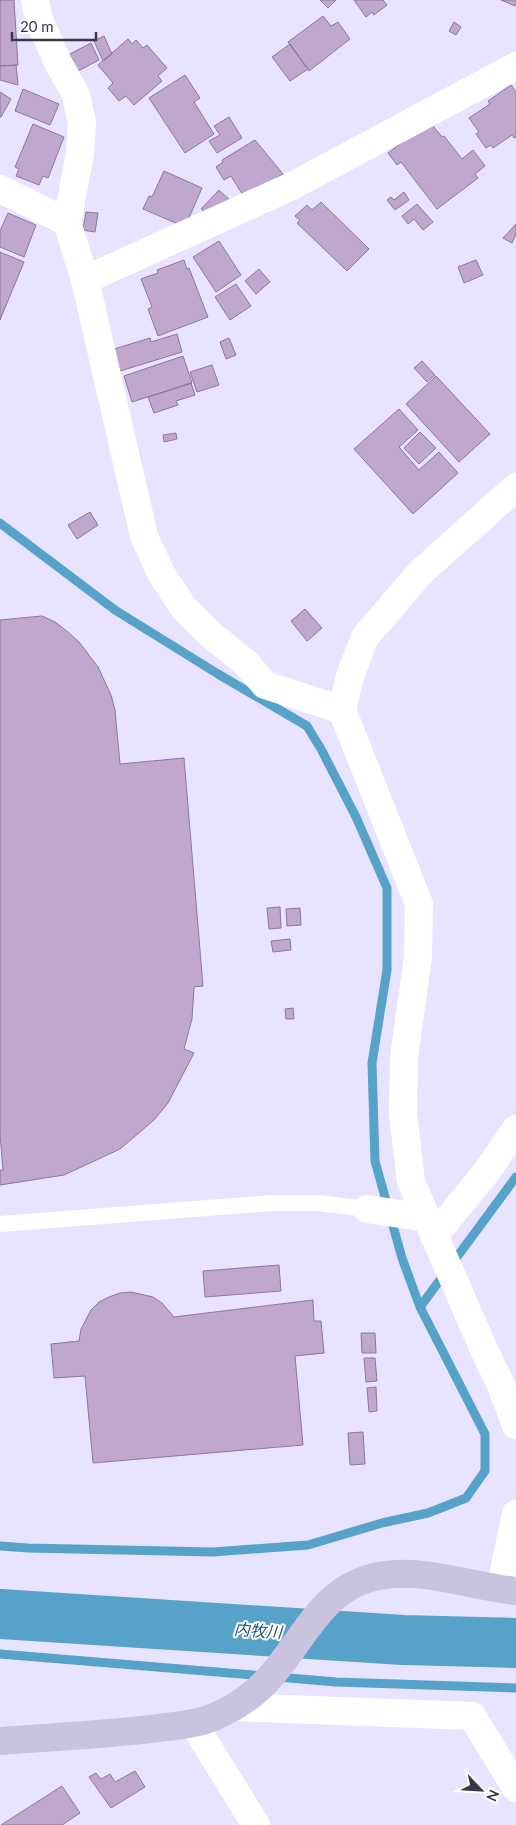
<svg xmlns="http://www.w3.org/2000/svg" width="516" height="1825" viewBox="0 0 516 1825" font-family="Lato,'Noto Sans JP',sans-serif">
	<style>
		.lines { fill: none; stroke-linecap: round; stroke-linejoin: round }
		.stream { stroke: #57a2c8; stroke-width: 9 }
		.river { stroke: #57a2c8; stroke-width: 50 }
		.building { fill: #bfa7ce; stroke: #8d769a }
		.lane { stroke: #fff; stroke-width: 16 }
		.street { stroke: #fff; stroke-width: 28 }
		.secondary { stroke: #c9c3e0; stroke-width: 28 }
		.labels { text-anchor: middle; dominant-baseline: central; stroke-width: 4; stroke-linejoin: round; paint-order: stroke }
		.water-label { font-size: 16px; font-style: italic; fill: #18536f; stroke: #fff }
	</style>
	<rect width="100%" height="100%" fill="#e8e4ff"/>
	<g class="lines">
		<path class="stream" d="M0,523L115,610L218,674L307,726L321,749L356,817L387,888V970L372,1063L375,1161L402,1258L420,1307L485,1434V1471L466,1498L428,1513L382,1523L308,1545L213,1552L28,1548L0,1546
			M420,1307L516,1177
			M0,1654L264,1676
			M277,1677L336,1682L516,1688"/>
		<path class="river" d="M0,1614L403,1640L516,1643"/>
	</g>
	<path class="building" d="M0,0H14L18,65L0,66Z
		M320,0H336L328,8Z
		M354,0H383L387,5L374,15L372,12L366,17Z
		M501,0H516V4L515,6Z
		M323,16L331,26L338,22L350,39L309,71L288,42Z
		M454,22L461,27L456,35L449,31Z
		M104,36L112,54L103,61L94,41Z
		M128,39L132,44L136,40L143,48L147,45L167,68L158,76L162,81L134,105L126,96L119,101L108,88L113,83L98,65Z
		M91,43L99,60L78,71L70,54Z
		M290,44L308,69L290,81L272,57Z
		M16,65L18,85L0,80V66Z
		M185,75L200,98L194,102L214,134L185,153L149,98Z
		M511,85L516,92V137L514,138L512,135L493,148L491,145L486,148L476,134L479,132L469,118L490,104L488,101Z
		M23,89L59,104L50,125L15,111Z
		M0,92L11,99L1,117H0Z
		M229,117L242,138L217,153L209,141L220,135L214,126Z
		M429,121L442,137L444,136L462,159L473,150L485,166L475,174L478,178L437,209L401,162L397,165L388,153Z
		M33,124L64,137L48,178L43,176L39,185L16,176L19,169L15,167Z
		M255,140L283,174L244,197L231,176L224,180L216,167L223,162L222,160Z
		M164,171L202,188L185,227L143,209L149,196L152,197Z
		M219,190L231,201L210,217L201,209Z
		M404,192L409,200L395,210L387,200L391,197L394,200Z
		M321,202L369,249L347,271L297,223L300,220L295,216L307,205L312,210Z
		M417,204L433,222L423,230L414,219L408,224L402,216Z
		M86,212L98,213L95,232L83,230Z
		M8,213L36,225L24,257L0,247V231Z
		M516,224V234L512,243L503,238Z
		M219,241L241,275L216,292L193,257Z
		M0,252L24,262L0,320Z
		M184,260L187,269L189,268L208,317L158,336L148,309L152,307L141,279L158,273L157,270Z
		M476,260L483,275L464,283L458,267Z
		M259,269L270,282L256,294L245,281Z
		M236,284L251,306L230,320L215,297Z
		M177,334L182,352L117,372L111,350L150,338L151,342Z
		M229,338L236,355L226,359L220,342Z
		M183,356L192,383L132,402L124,376Z
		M422,361L435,375L427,382L414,368Z
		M212,365L219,385L197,392L190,372Z
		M436,376L490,434L459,462L406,404Z
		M191,383L195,395L176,401L178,405L154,413L148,397Z
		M399,409L418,430L399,447L419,470L439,452L458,473L413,514L354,449Z
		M420,432L436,448L419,464L404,448Z
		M176,433L177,439L164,442L163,435Z
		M90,512L98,525L77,539L68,525Z
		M305,609L322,628L307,641L291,621Z
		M42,616L55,622L68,632L79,642L98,667L111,695L115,710L120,764L184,758L203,986L194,987L192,1019L184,1049L194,1053L168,1103L154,1120L120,1149L64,1175L0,1185V1170H3L0,1134V620Z
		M280,907L281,928L269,929L267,908Z
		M300,908L301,925L287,926L286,909Z
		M290,939L291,950L273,952L271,941Z
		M293,1008L294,1019H286L285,1009Z
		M279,1265L281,1291L205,1297L203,1271Z
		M131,1292L153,1297L162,1303L174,1317L313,1300L314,1321H321L324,1353L295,1356L303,1445L93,1463L85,1376L54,1378L51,1344L79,1341L81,1329L91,1310L99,1302L109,1297L120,1293Z
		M361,1333H375L376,1353H362Z
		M364,1358H375L377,1381L366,1382Z
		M376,1387L377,1411L369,1412L367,1388Z
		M363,1432L365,1464L350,1465L348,1433Z
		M135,1771L145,1787L111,1808L89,1777L96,1773L101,1779L110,1774L115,1782Z
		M62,1786L80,1813L62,1825H1Z"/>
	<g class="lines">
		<path class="lane" d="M0,1224L272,1203H318L367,1209"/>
		<path class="street" d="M35,0L39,20L58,62L76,95L82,123L80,154L67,222L85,280L144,536L162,575L184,608L210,634L246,663L265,685L342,710
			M0,189L67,222
			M85,280L292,186L516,66
			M516,487L421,572L365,637L350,676L342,710L419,904L418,957L404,1057L403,1113L411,1182L485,1352L501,1385L516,1425
			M367,1209L427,1218
			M434,1236L488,1170L516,1129
			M500,1589L516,1514
			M233,1707L472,1716L516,1788
			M193,1723L256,1825"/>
		<path class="secondary" d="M0,1741C50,1737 101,1735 151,1729C172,1726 194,1725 214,1717C237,1707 257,1693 272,1675C311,1630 327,1577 396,1574C435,1572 477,1587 516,1591"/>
	</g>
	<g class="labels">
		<g class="water-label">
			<text transform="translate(258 1630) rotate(4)">内牧川</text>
		</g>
	</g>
	<g transform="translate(481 1790) rotate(115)" stroke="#ffffff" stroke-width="4" paint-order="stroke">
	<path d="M0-4L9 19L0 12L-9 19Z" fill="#3a3749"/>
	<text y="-8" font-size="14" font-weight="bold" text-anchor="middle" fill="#3a3749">N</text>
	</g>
	<path d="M12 32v8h84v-8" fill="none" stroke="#3a3749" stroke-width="2.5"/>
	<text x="20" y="32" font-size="15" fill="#3a3749" stroke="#ffffff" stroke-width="4" paint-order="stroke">20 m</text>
</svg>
